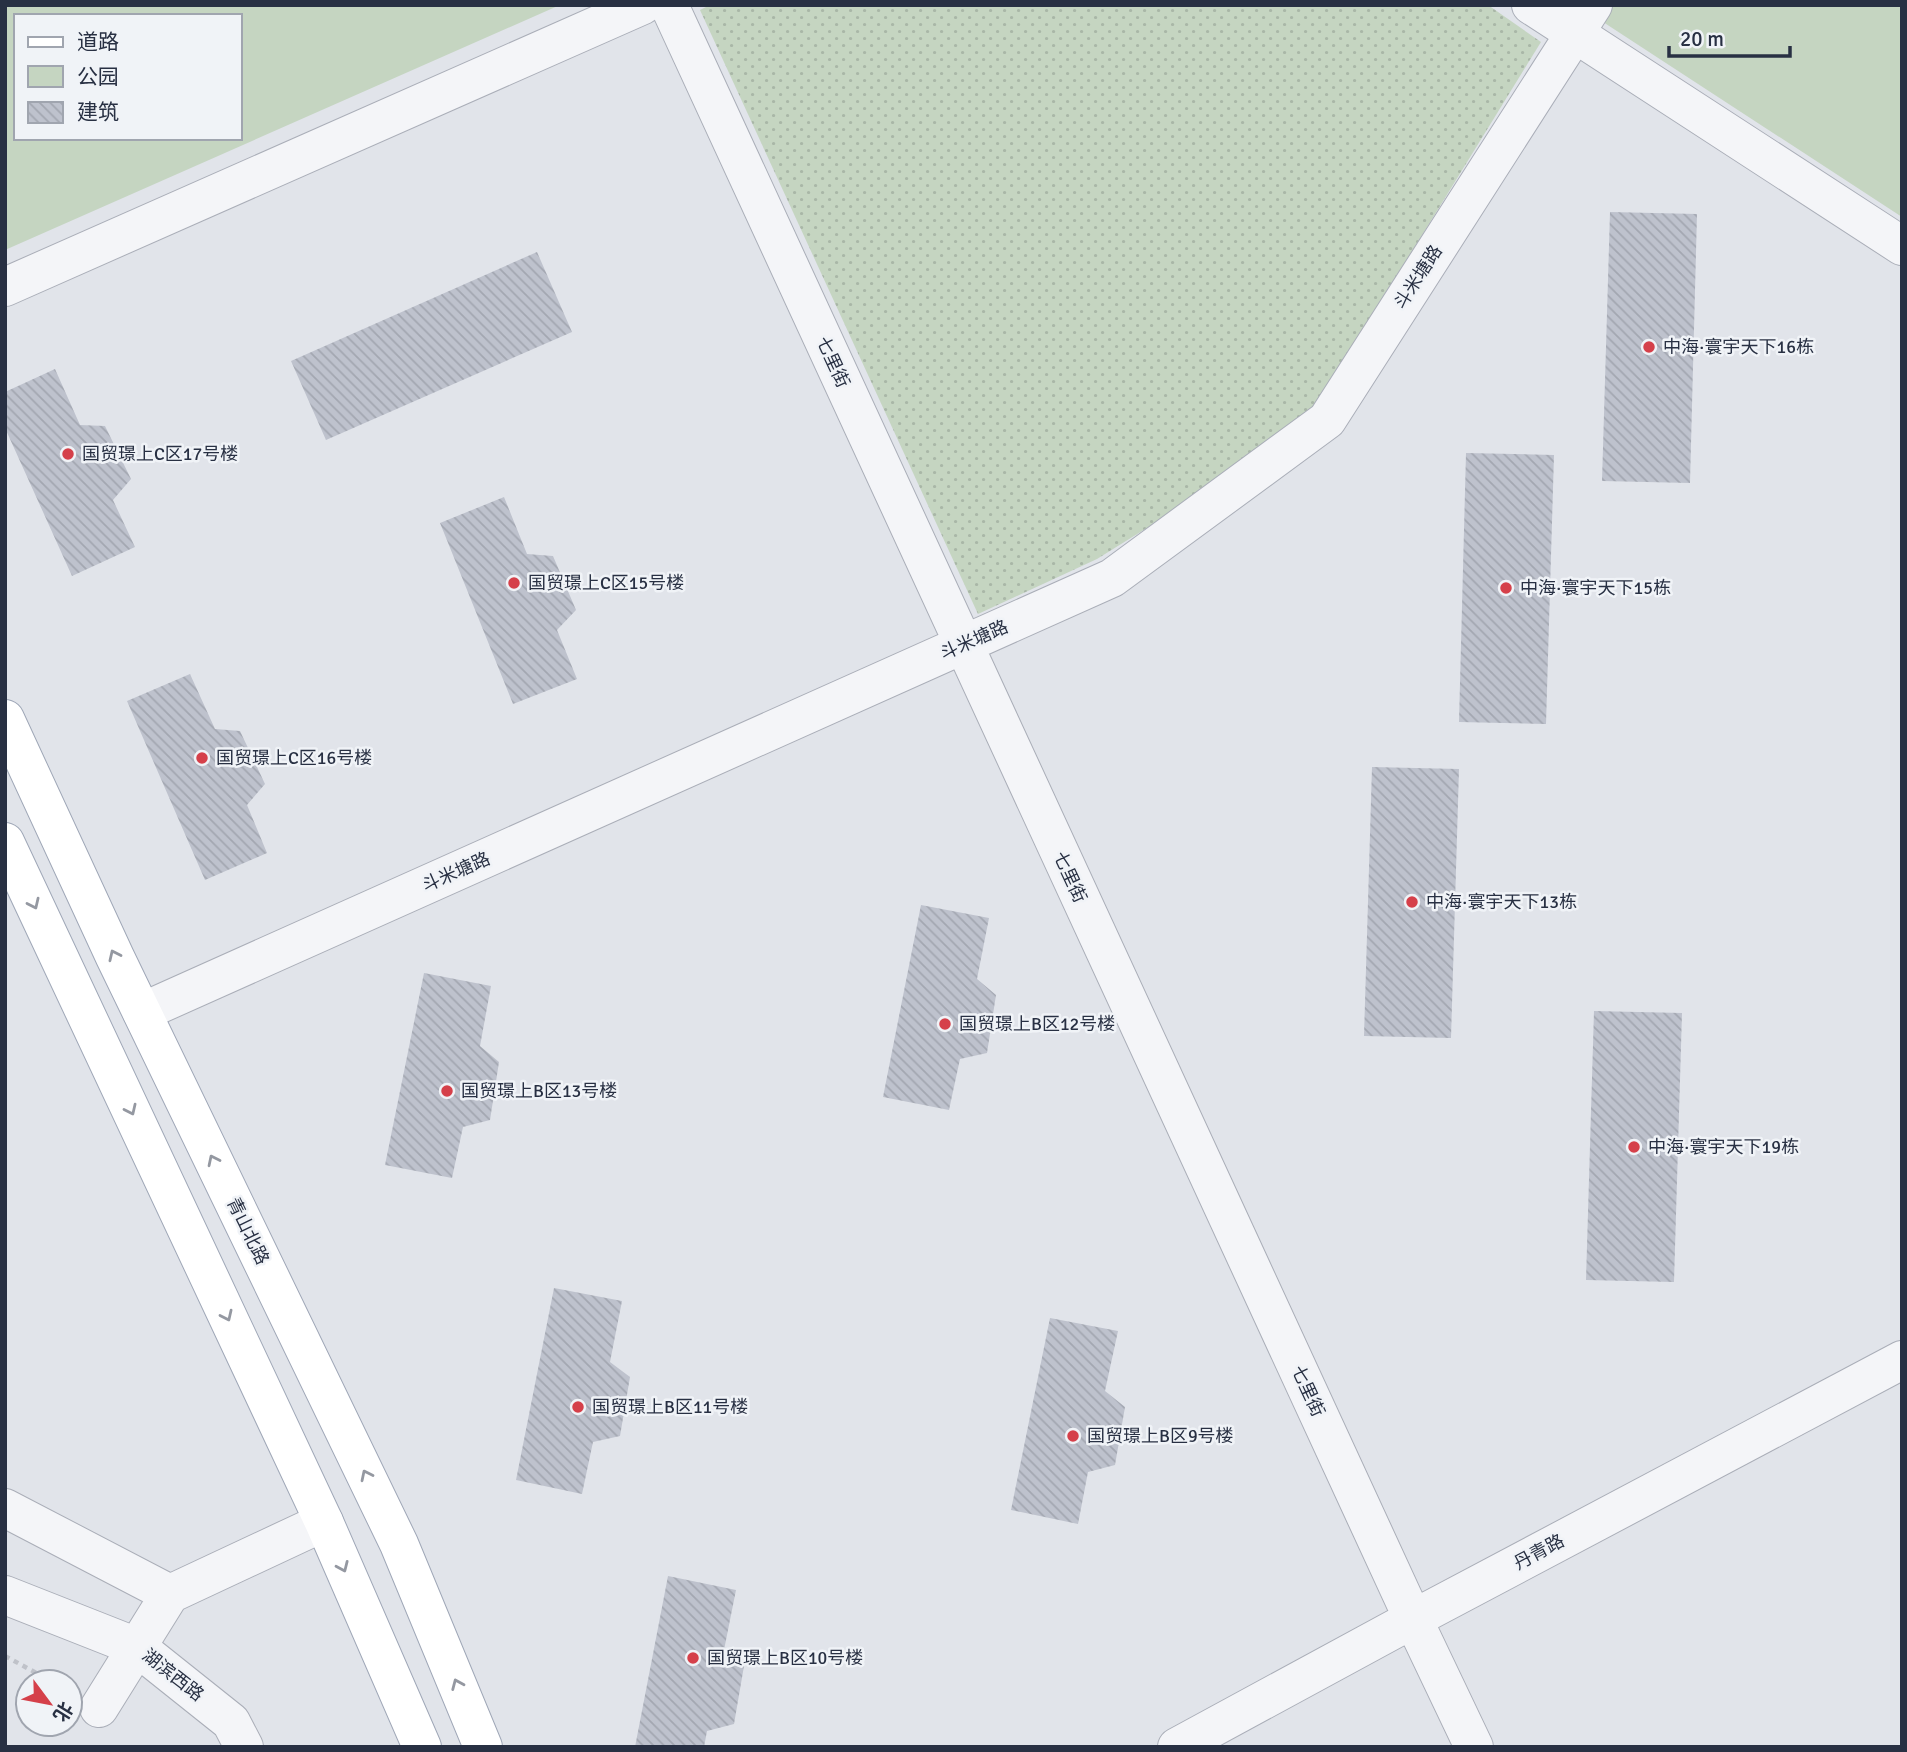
<svg xmlns="http://www.w3.org/2000/svg" width="1907" height="1752" viewBox="0 0 1907 1752" font-family="Signika,'Noto Sans SC',sans-serif">
	<style>
		.grass { fill: url(#grass-dots) }
		.park { fill: #c5d5c1; fill-rule: evenodd }
		.building { fill: url(#building-back-hatch) }
		.lines { fill: none; stroke-linecap: round; stroke-linejoin: round }
		.minor-casing { stroke: #aaaeb8; stroke-width: 40 }
		.major-casing { stroke: #9fa7b7; stroke-width: 40 }
		.path { stroke: #bfc2c9; stroke-width: 4.5; stroke-dasharray: 5 5; stroke-linecap: butt }
		.minor { stroke: #f4f5f8; stroke-width: 38 }
		.major { stroke: #fff; stroke-width: 38 }
		.oneway { stroke: #9498a1 }
		.poi-dot { fill: #d5404a; stroke: #f0f3f7; stroke-width: 2.5 }
		.labels { text-anchor: middle; dominant-baseline: central; stroke-width: 5; stroke-linejoin: round; paint-order: stroke }
		.street-label { font-size: 18px; fill: #283043; stroke: #f0f3f7 }
		.poi-label { font-size: 18px; fill: #283043; stroke: #f0f3f7; text-anchor: start }
	</style>
	<defs>
		<pattern id="grass-dots" width="8" height="8" patternUnits="userSpaceOnUse" patternTransform="scale(1.75)"><rect width="8" height="8" fill="#c5d5c1"/><path d="M2 2h.1M6 6h.1" fill="none" stroke="#a9b7a7" stroke-width="1.8" stroke-linecap="round"/></pattern>
		<pattern id="building-back-hatch" width="6" height="6" patternUnits="userSpaceOnUse" patternTransform="scale(1.75)"><rect width="6" height="6" fill="#bec2cd"/><path d="M-1 5l2 2M0 0l6 6M5-1l2 2" fill="none" stroke="#a3a7b1"/></pattern>
	</defs>
	<rect width="100%" height="100%" fill="#e1e4ea"/>
	<path class="grass" d="M710,5H1488L1541,42L1320,401L1179,508L1097,559L978,614L700,10Z"/>
	<path class="park" d="M5,5H560L5,250ZM16,16H240V138H16Z
		M1577,5H1902V217Z"/>
	<path class="building" d="M1610,212L1697,214L1690,483L1602,481Z
		M537,252L572,332L326,440L291,361Z
		M55,369L80,425L105,426L131,479L113,500L135,547L72,576L5,428V392Z
		M1466,453L1554,455L1546,724L1459,722Z
		M504,497L527,554L553,556L576,610L557,630L577,679L513,704L440,523Z
		M190,674L215,729L240,731L265,784L247,805L267,853L205,880L127,701Z
		M1372,767L1459,769L1451,1038L1364,1036Z
		M921,905L989,918L977,979L996,995L987,1053L960,1059L949,1110L883,1097Z
		M424,973L491,986L480,1046L499,1062L490,1120L463,1127L452,1178L385,1165Z
		M1594,1011L1682,1013L1674,1282L1586,1280Z
		M554,1288L622,1301L610,1362L630,1377L620,1436L593,1442L582,1494L516,1480Z
		M1050,1318L1118,1331L1105,1391L1125,1407L1115,1465L1088,1472L1078,1524L1011,1510Z
		M668,1576L736,1590L724,1650L744,1666L734,1724L707,1731L704,1747H635Z"/>
	<g class="lines">
		<defs>
			<path id="minor" d="M669,5L1413,1619L1474,1747
				M1531,5L1902,246
				M5,287L643,5
				M142,1012L1112,578L1327,420L1593,5
				M5,1508L170,1594
				M5,1595L137,1647L231,1722L244,1747
				M99,1708L170,1594L324,1522
				M1177,1747L1413,1619L1902,1360"/>
			<path id="major" d="M5,719L115,957L399,1544L483,1747
				M5,842L324,1522L422,1747"/>
		</defs>
		<use href="#minor" class="minor-casing"/>
		<use href="#major" class="major-casing"/>
		<path class="path" d="M5,1656L53,1682"/>
		<use href="#minor" class="minor"/>
		<use href="#major" class="major"/>
	</g>
	<defs><path id="oneway-chevron" d="M-2-3.5L2.5 0L-2 3.5" fill="none" stroke-width="1.6" stroke-linecap="round" stroke-linejoin="round" transform="scale(1.75)"/></defs>
	<g class="oneway">
		<use href="#oneway-chevron" transform="translate(34 904) rotate(65)"/>
		<use href="#oneway-chevron" transform="translate(114 955) rotate(-115)"/>
		<use href="#oneway-chevron" transform="translate(131 1110) rotate(65)"/>
		<use href="#oneway-chevron" transform="translate(213 1160) rotate(-116)"/>
		<use href="#oneway-chevron" transform="translate(227 1316) rotate(65)"/>
		<use href="#oneway-chevron" transform="translate(366 1475) rotate(-116)"/>
		<use href="#oneway-chevron" transform="translate(343 1567) rotate(66)"/>
		<use href="#oneway-chevron" transform="translate(457 1684) rotate(-113)"/>
	</g>
	<g class="poi-dot">
		<circle cx="1649" cy="347" r="7"/>
		<circle cx="68" cy="454" r="7"/>
		<circle cx="514" cy="583" r="7"/>
		<circle cx="1506" cy="588" r="7"/>
		<circle cx="202" cy="758" r="7"/>
		<circle cx="1412" cy="902" r="7"/>
		<circle cx="945" cy="1024" r="7"/>
		<circle cx="447" cy="1091" r="7"/>
		<circle cx="1634" cy="1147" r="7"/>
		<circle cx="578" cy="1407" r="7"/>
		<circle cx="1073" cy="1436" r="7"/>
		<circle cx="693" cy="1658" r="7"/>
	</g>
	<g class="labels">
		<g class="street-label">
			<text transform="translate(1418 277) rotate(-57)">斗米塘路</text>
			<text transform="translate(833 362) rotate(65)">七里街</text>
			<text transform="translate(974 640) rotate(-24)">斗米塘路</text>
			<text transform="translate(456 872) rotate(-24)">斗米塘路</text>
			<text transform="translate(1070 877) rotate(65)">七里街</text>
			<text transform="translate(248 1231) rotate(64)">青山北路</text>
			<text transform="translate(1308 1391) rotate(65)">七里街</text>
			<text transform="translate(1539 1552) rotate(-28)">丹青路</text>
			<text transform="translate(173 1675) rotate(38)">湖滨西路</text>
		</g>
		<g class="poi-label">
			<text x="1663" y="347">中海·寰宇天下16栋</text>
			<text x="82" y="454">国贸璟上C区17号楼</text>
			<text x="528" y="583">国贸璟上C区15号楼</text>
			<text x="1520" y="588">中海·寰宇天下15栋</text>
			<text x="216" y="758">国贸璟上C区16号楼</text>
			<text x="1426" y="902">中海·寰宇天下13栋</text>
			<text x="959" y="1024">国贸璟上B区12号楼</text>
			<text x="461" y="1091">国贸璟上B区13号楼</text>
			<text x="1648" y="1147">中海·寰宇天下19栋</text>
			<text x="592" y="1407">国贸璟上B区11号楼</text>
			<text x="1087" y="1436">国贸璟上B区9号楼</text>
			<text x="707" y="1658">国贸璟上B区10号楼</text>
		</g>
	</g>
	<rect width="1907" height="1752" fill="none" stroke="#283043" stroke-width="14"/>
	<rect x="14" y="14" width="228" height="126" fill="#f0f3f7" stroke="#a0a5af" stroke-width="2"/>
	<rect x="28" y="37" width="35" height="10" fill="#ffffff" stroke="#a0a5af" stroke-width="2"/>
	<text x="77" y="49" font-size="21" fill="#283043">道路</text>
	<rect x="28" y="66" width="35" height="21" fill="#c5d5c1" stroke="#a0a5af" stroke-width="2"/>
	<text x="77" y="84" font-size="21" fill="#283043">公园</text>
	<rect x="28" y="102" width="35" height="21" fill="url(#building-back-hatch)" stroke="#a0a5af" stroke-width="2"/>
	<text x="77" y="119" font-size="21" fill="#283043">建筑</text>
	<g transform="translate(49 1703) rotate(122)"><circle r="33" fill="#f0f3f7" stroke="#a0a5af" stroke-width="2"/>
	<path d="M0-5L12 26L0 18L-12 26Z" fill="#d5404a"/>
	<text y="-10" font-size="19" font-weight="bold" text-anchor="middle" fill="#283043">北</text>
	</g>
	<path d="M1669 46v10h121v-10" fill="none" stroke="#283043" stroke-width="3.5"/>
	<text x="1680" y="46" font-size="21" fill="#283043" stroke="#f0f3f7" stroke-width="5" paint-order="stroke">20 m</text>
</svg>
